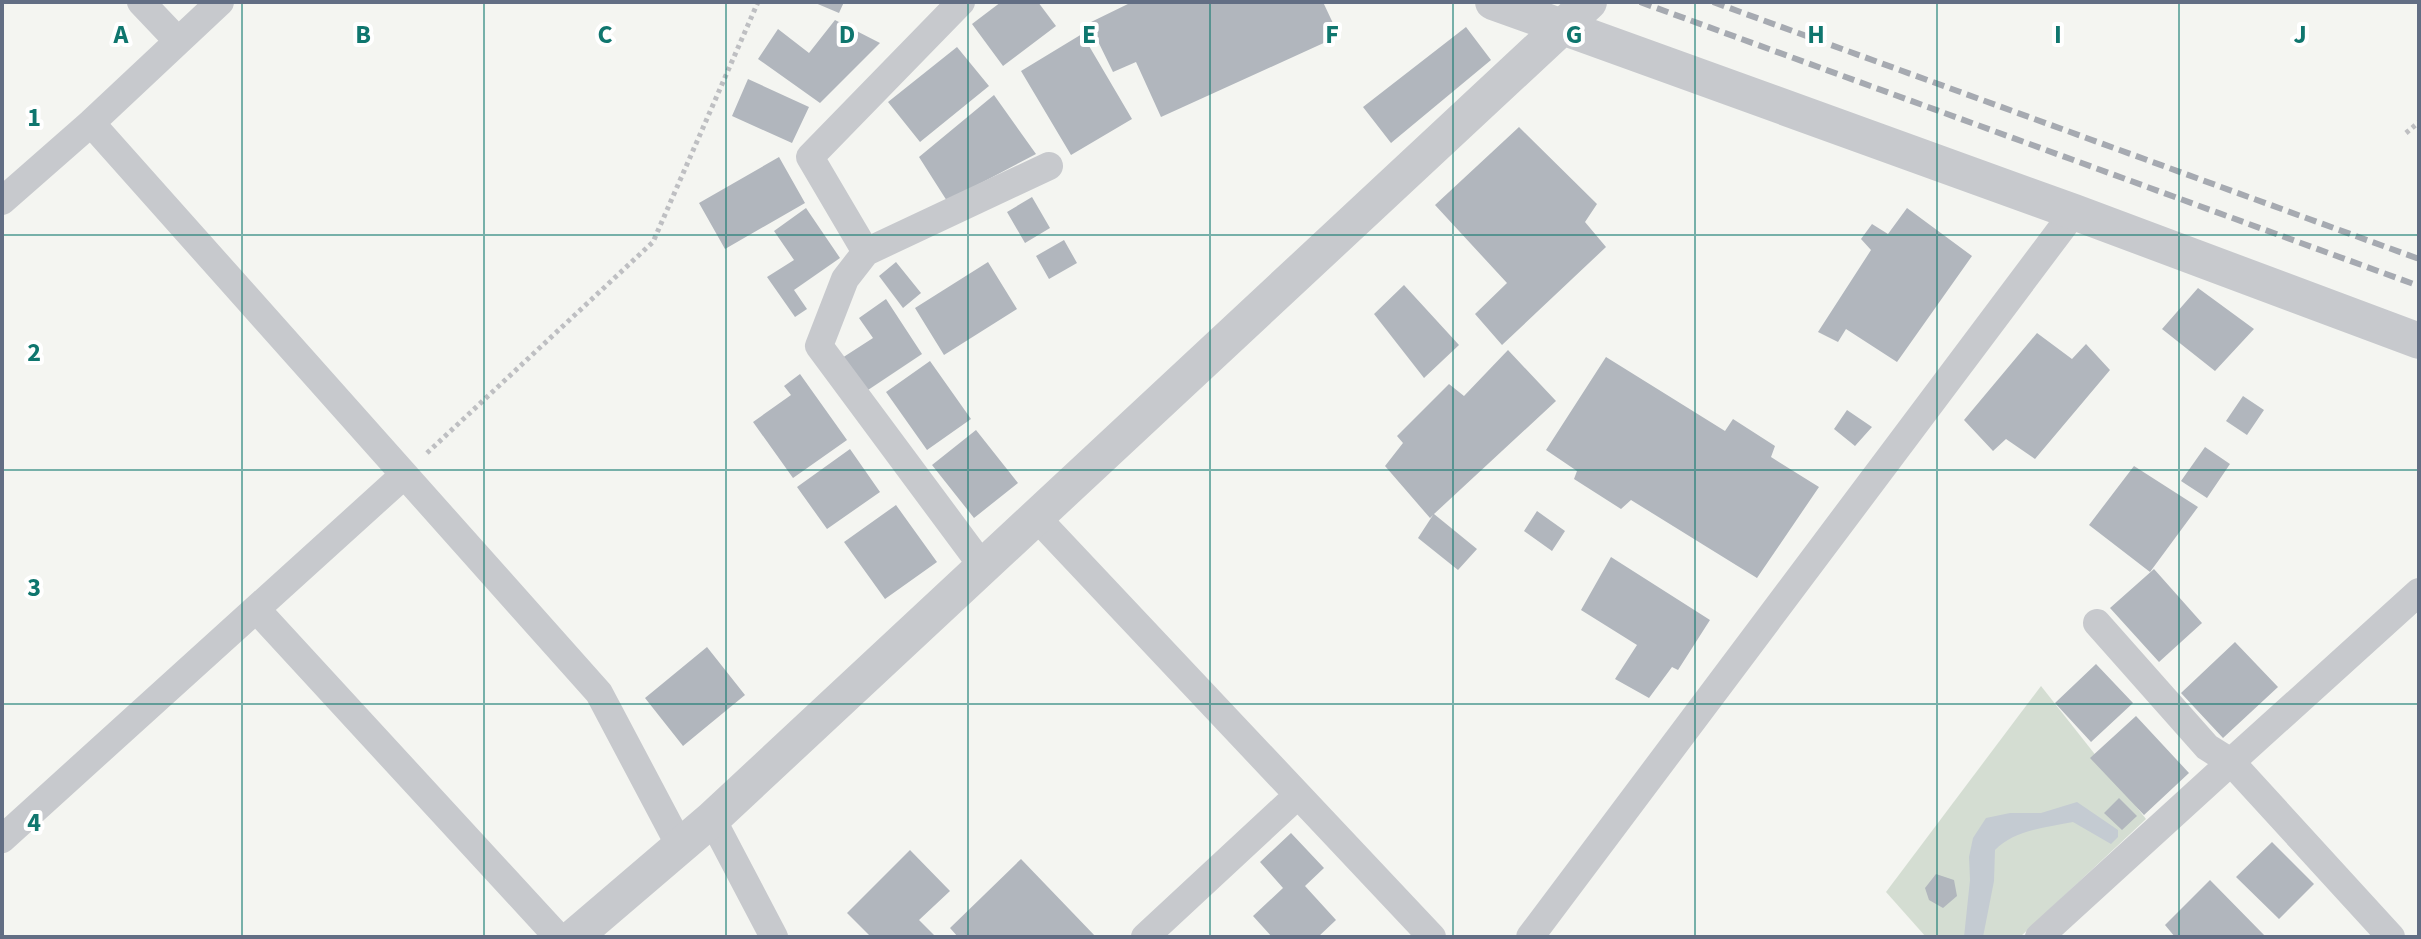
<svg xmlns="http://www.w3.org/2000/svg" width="2421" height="939" viewBox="0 0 2421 939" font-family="'Source Sans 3',sans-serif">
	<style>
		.green { fill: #d4ddd2 }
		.water { fill: #c4cbd2 }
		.building { fill: #b1b6bd }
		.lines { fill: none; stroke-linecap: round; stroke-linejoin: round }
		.path { stroke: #bebfc2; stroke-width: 5; stroke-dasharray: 4 4; stroke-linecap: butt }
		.minor { stroke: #c7c9cd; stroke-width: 28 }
		.tertiary { stroke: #c7c9cd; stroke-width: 36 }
		.rail { stroke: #a6aab1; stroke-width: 6; stroke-dasharray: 12 6; stroke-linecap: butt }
		.grid { fill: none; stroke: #0f766e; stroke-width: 2; stroke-opacity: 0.55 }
		.grid-label { font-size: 26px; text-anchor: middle; font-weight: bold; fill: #0f766e; stroke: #fff; stroke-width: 8; stroke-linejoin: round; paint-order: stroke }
	</style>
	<rect width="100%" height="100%" fill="#f4f5f1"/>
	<path class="green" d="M2041,686L2146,819L2020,937H1926L1886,892Z"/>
	<path class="water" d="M2077,802L2118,830V837L2111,844L2073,822C2048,827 2014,830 1995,850L1994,881L1983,937H1964L1970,880L1969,857L1973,838L1986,818L2010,813H2041Z"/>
	<path class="building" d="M813,2H844L839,13Z
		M1001,2H1038L1056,26L1003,66L972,24Z
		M1132,2H1323L1339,36L1161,117L1136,62L1113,72L1089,23Z
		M835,20L880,43L820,103L758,59L778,29L809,53Z
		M1466,27L1491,60L1391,143L1363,107Z
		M1082,34L1132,119L1071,155L1021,71Z
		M957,47L989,86L920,142L888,102Z
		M748,79L809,107L792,143L732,116Z
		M994,95L1036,154L947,201L919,157Z
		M1519,127L1597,204L1585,222L1606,247L1502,345L1475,314L1507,283L1435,205Z
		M779,157L805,203L725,249L699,203Z
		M1032,197L1050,228L1025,243L1007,212Z
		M806,208L840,258L794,290L807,309L795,317L767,277L794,260L774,231Z
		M1907,208L1972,256L1897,362L1846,329L1838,342L1818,332L1871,250L1861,239L1872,224L1888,234Z
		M1064,240L1077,263L1049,279L1036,256Z
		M896,262L921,293L903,308L879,276Z
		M988,262L1017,309L944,355L915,308Z
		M1404,285L1459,345L1424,378L1374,314Z
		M2198,288L2254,329L2215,371L2162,329Z
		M886,299L922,354L865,392L842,358L873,338L859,318Z
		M2037,333L2072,359L2086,344L2110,370L2035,459L2006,439L1993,451L1964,420Z
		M1508,350L1556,401L1434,514L1477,549L1458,570L1418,538L1433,515L1430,518L1385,466L1403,443L1397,436L1449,384L1464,396Z
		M1606,357L1725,431L1733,419L1775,446L1771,457L1819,487L1757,578L1631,500L1621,509L1574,479L1577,471L1546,450Z
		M930,361L971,419L927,450L886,392Z
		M800,374L847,440L793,478L753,422L791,395L784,386Z
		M2243,396L2264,410L2247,435L2226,421Z
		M1847,410L1872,427L1855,446L1834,429Z
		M976,430L1018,483L974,518L932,465Z
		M2205,447L2230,464L2207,498L2181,481Z
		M850,449L880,492L827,529L797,487Z
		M2134,466L2198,507L2150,572L2089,525Z
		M896,505L937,562L885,599L844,542Z
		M1537,511L1565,531L1552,551L1524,531Z
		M1611,557L1710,620L1678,670L1672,667L1649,698L1615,679L1637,645L1581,610Z
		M2154,569L2202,623L2159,662L2110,608Z
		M2235,642L2278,687L2223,738L2181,693Z
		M707,647L745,695L683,746L645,698Z
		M2096,664L2133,703L2091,742L2055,703Z
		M2136,716L2189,773L2144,815L2090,758Z
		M2119,798L2137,816L2122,830L2104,813Z
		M1291,833L1324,868L1305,886L1336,920L1318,937H1272L1253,916L1283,888L1260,862Z
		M2272,842L2314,884L2279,919L2236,877Z
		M910,850L950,891L919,920L936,937H871L847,913Z
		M1021,859L1096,937H958L950,928Z
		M1936,874L1954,880L1957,896L1943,908L1929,900L1925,888Z
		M2210,880L2266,937H2175L2165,925Z"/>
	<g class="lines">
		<path class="path" d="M2406,133L2419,122
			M427,453L653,242L758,2"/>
		<path class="minor" d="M141,2L178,41
			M961,2L810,157L866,252L845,279L819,346L983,567
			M91,123L599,693L680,846
			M2,201L91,123L220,2
			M866,252L1049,166
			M1036,517L1432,937
			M256,609L558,937
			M2097,623L2207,747L2231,762L2419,592
			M712,819L774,937
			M2,839L404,475
			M1145,937L1298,795
			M1530,937L2074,212
			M2039,937L2231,762L2391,937"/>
		<path class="tertiary" d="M1493,2L2074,212L2419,341
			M574,937L712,819L1589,2"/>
		<path class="rail" d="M1640,2L2419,286
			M1713,2L2419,259"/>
	</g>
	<path class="grid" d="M242,2V937M484,2V937M726,2V937M968,2V937M1210,2V937M1453,2V937M1695,2V937M1937,2V937M2179,2V937M2,235H2419M2,470H2419M2,704H2419"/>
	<g class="grid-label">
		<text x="121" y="43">A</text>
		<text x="363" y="43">B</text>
		<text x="605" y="43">C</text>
		<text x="847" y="43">D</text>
		<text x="1089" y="43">E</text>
		<text x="1332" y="43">F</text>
		<text x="1574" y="43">G</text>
		<text x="1816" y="43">H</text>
		<text x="2058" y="43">I</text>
		<text x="2300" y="43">J</text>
		<text x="34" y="126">1</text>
		<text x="34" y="361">2</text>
		<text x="34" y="596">3</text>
		<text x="34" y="831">4</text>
	</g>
	<rect width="2421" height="939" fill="none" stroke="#626e84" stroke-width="8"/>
</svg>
